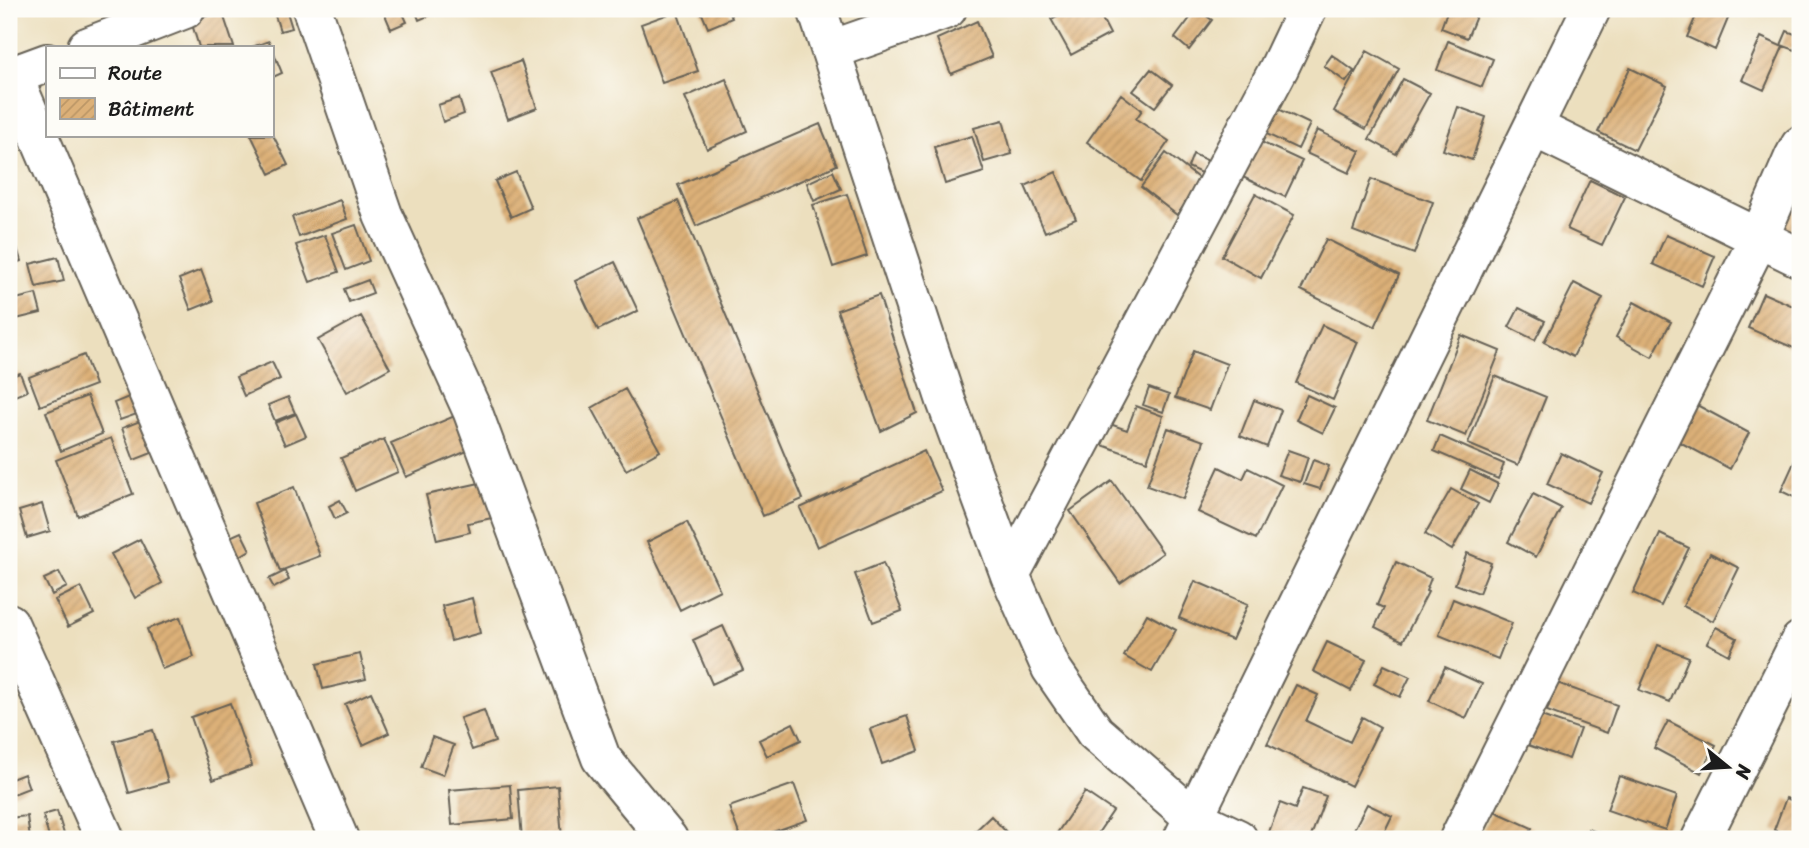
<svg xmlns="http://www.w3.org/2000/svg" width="1809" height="848" viewBox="0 0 1809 848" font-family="Sriracha,sans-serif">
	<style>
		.building { fill: url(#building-hatch) }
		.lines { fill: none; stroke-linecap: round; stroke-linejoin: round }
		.minor-casing { stroke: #656055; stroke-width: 42 }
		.minor { stroke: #fff; stroke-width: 38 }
	</style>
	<defs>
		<pattern id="building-hatch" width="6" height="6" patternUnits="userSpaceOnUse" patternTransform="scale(1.75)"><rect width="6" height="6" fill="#dcb078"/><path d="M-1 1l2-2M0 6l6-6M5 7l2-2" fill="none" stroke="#bc9767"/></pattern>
	</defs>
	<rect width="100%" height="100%" fill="#fdfcf7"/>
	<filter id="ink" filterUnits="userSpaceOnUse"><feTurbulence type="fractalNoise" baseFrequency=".0143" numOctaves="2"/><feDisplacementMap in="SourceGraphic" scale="14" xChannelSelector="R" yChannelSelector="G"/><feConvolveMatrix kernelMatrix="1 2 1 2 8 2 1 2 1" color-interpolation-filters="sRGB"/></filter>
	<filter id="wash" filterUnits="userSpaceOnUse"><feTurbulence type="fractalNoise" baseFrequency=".00686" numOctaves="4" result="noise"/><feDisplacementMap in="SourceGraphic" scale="28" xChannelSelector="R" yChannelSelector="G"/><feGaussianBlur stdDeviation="1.57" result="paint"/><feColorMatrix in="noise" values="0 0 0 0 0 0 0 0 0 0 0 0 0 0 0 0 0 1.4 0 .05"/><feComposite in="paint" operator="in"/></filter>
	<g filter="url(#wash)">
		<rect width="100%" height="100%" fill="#ecdfbe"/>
		<g id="blocks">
			<path class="building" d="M273,9H286L292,28L280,31Z
				M387,9H401L407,22L391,29L383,10Z
				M415,9H444L419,20Z
				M700,9H728L732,18L708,28Z
				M1070,9H1097L1110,34L1071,55L1051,19Z
				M1197,9L1212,20L1189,50L1175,38Z
				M1448,9H1479L1467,38L1441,28Z
				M1699,9H1732L1715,50L1687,37Z
				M222,11L234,47H199L191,21Z
				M677,11L698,71L662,83L641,24Z
				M977,21L992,57L951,74L937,39Z
				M1787,31L1800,36L1795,50L1781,45Z
				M1761,37L1783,47L1764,90L1742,80Z
				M269,41L282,73L271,78V47H252Z
				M1448,41L1493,59L1482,87L1437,70Z
				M1367,51L1399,69L1366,129L1334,111Z
				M1332,55L1354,71L1346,82L1324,66Z
				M521,61L537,108L508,119L491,72Z
				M1630,68L1667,86L1635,150L1598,132Z
				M1151,69L1172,85L1155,107L1133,91Z
				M726,79L747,131L707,149L685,97Z
				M1403,79L1430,93L1396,154L1369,139Z
				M1121,94L1142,110L1136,119L1169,141L1141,181L1087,142Z
				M459,98L464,114L443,122L438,105Z
				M1266,103L1310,124L1298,149L1254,128Z
				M1458,107L1486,117L1472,160L1443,150Z
				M1003,120L1012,154L984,162L974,128Z
				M820,124L837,165L696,226L678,185Z
				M1317,130L1360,151L1349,173L1306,153Z
				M251,135H273L288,165L270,174Z
				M1246,135L1302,161L1285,197L1230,171Z
				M972,136L984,172L945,184L934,147Z
				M1166,153L1202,181L1177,215L1141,187Z
				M1193,154L1211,162L1205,175L1188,167Z
				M1800,164V236L1767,221Z
				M833,171L841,189L814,201L807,183Z
				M516,172L531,208L511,217L495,181Z
				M1056,172L1076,219L1045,232L1025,186Z
				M1371,179L1433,202L1414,254L1353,231Z
				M1590,180L1625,197L1602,245L1567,229Z
				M847,194L867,256L833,267L813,205Z
				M1255,194L1294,215L1261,278L1222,256Z
				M340,200L347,219L299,237L292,217Z
				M678,201L803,499L763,516L637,218Z
				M9,220L21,261L9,265Z
				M356,225L369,261L346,270L332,233Z
				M325,235L339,272L310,282L296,245Z
				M1666,235L1715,256L1702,286L1653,264Z
				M1326,239L1399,275L1375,327L1301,290Z
				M58,257L64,281L36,287L30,264Z
				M615,262L638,311L598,330L575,281Z
				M201,270L213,301L191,310L179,279Z
				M368,280L373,293L349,302L344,289Z
				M1574,283L1603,298L1573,357L1544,342Z
				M1763,293L1800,309V339L1796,349L1748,328Z
				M36,294L41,313L16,319L12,300Z
				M879,295L917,413L881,431L837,310Z
				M1634,302L1671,322L1652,357L1616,337Z
				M1519,308L1545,321L1535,340L1509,327Z
				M361,316L390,368L347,392L318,340Z
				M1322,325L1358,342L1333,400L1296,383Z
				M1461,335L1500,351L1466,436L1427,420Z
				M1193,351L1227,364L1210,410L1175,398Z
				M84,355L95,385L40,406L29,377Z
				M272,362L280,379L244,396L236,377Z
				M20,373L27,391L15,396L9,377Z
				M1495,376L1546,397L1518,465L1468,444Z
				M1149,388L1169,395L1163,412L1143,405Z
				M625,389L660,451L626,470L592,408Z
				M1307,395L1335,408L1323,433L1296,420Z
				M87,396L102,434L61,451L46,412Z
				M131,396L137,414L120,420L114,403Z
				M288,397L295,413L275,421L268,405Z
				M1254,400L1281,410L1267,447L1240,436Z
				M1695,404L1749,433L1730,469L1676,440Z
				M1136,406L1163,416L1147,461L1102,445L1110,424L1127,430Z
				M296,414L306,436L285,445L275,423Z
				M457,415L472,449L406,477L391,443Z
				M140,421L152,453L134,460L122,428Z
				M1168,428L1204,441L1183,499L1147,486Z
				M1440,436L1504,464L1498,479L1434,451Z
				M111,438L133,494L78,516L56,460Z
				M384,439L398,472L355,491L341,458Z
				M1288,450L1308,457L1300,482L1278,475Z
				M924,451L942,491L817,547L800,508Z
				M1561,453L1603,473L1588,503L1547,484Z
				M1796,458L1800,460V500L1781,491Z
				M1313,460L1329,466L1320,489L1304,484Z
				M1219,467L1243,479L1248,468L1282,485L1256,539L1198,512Z
				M1470,470L1498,484L1489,503L1461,489Z
				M1112,481L1163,553L1120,583L1070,511Z
				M484,482L492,518L468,523L470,532L437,540L426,495Z
				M294,487L320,556L280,571L254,503Z
				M1451,489L1478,504L1452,550L1425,534Z
				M1533,494L1561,508L1536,557L1508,542Z
				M340,500L347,513L335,519L329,506Z
				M42,504L50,531L27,538L19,511Z
				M687,522L720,590L680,610L647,542Z
				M241,532L250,550L240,556L230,537Z
				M1660,534L1689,548L1661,606L1633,593Z
				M140,539L162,583L135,598L111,554Z
				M1467,553L1491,563L1479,593L1455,584Z
				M1710,553L1739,568L1713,621L1683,606Z
				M1396,562L1431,578L1426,591L1428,592L1403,641L1375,627L1384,608L1377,605Z
				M883,563L902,611L873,622L855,574Z
				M285,571L289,580L274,588L269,579Z
				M59,572L67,587L52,595L44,579Z
				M1195,581L1248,604L1232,640L1179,618Z
				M81,587L94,614L68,627L55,600Z
				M472,598L480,633L451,641L442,606Z
				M1453,599L1512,623L1498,659L1439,635Z
				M1147,614L1176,630L1152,672L1124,656Z
				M180,617L194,657L162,669L147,629Z
				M723,626L743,670L712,684L693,640Z
				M1716,627L1737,638L1729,655L1707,643Z
				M1327,642L1366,660L1351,691L1313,671Z
				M1658,645L1689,657L1670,702L1639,690Z
				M360,654L366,679L323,689L317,664Z
				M1384,665L1410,677L1400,697L1374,684Z
				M1445,667L1482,684L1466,718L1429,701Z
				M1557,683L1617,705L1607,733L1547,711Z
				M1296,685L1318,695L1306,721L1350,742L1362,717L1380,727L1351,786L1267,744Z
				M371,692L389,733L363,745L345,704Z
				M230,703L252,766L213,780L191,717Z
				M484,710L495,742L472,750L460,718Z
				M1538,715L1580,729L1569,759L1528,745Z
				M907,716L919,751L882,764L870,729Z
				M1668,721L1716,745L1701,773L1654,748Z
				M793,723L801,740L767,756L759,740Z
				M153,730L168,782L129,793L114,741Z
				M432,737L454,745L443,775L421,767Z
				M24,774L29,788L11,795L9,790V780Z
				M1619,776L1677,796L1665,830L1607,810Z
				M794,784L807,820L753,839H741L729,807Z
				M510,785L513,819L452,825L449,790Z
				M558,786L562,839H522L518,790Z
				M1303,788L1326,796L1310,839H1289L1269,832L1280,803L1295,809Z
				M1085,792L1113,811L1094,839H1053Z
				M1786,798L1800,804V839L1774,830Z
				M1367,804L1392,816L1381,839H1349Z
				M1492,810L1532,828L1527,839H1479Z
				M57,811L64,834L49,838L43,815Z
				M27,816L30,839H9V818Z
				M991,816L1010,836L1007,839H967Z
				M1588,829L1616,839H1585Z"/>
		</g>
	</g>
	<g filter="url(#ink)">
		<use href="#blocks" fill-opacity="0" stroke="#656055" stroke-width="2"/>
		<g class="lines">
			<defs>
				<path id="minor" d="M312,9L383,215L472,410L601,758L668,839
					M817,9L946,401L1010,575L1051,668L1095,732L1194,818L1238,839
					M87,47L185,9
					M831,50L947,9
					M13,76L339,839
					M9,77L47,63
					M1533,127L1800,258
					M1010,575L1279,68L1307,9
					M9,623L105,839
					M1183,839L1591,9
					M1459,839L1759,238L1794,157L1800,146
					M1701,839L1800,641"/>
			</defs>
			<use href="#minor" class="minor-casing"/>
			<use href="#minor" class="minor"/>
		</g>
	</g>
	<rect width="1809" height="848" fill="none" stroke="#fdfcf7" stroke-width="35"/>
	<rect x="46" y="46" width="228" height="91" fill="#fdfcf7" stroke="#a3a29f" stroke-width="2"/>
	<rect x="60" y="68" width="35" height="10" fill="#ffffff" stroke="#a3a29f" stroke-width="2"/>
	<text x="108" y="80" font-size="21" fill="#1c1c1c">Route</text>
	<rect x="60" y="98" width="35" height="21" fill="url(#building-hatch)" stroke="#a3a29f" stroke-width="2"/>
	<text x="108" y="116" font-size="21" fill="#1c1c1c">Bâtiment</text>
	<g transform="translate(1728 767) rotate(108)" stroke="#fdfcf7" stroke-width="5" paint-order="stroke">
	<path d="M0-5L12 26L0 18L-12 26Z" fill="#1c1c1c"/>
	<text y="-10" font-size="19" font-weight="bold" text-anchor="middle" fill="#1c1c1c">N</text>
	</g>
</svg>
